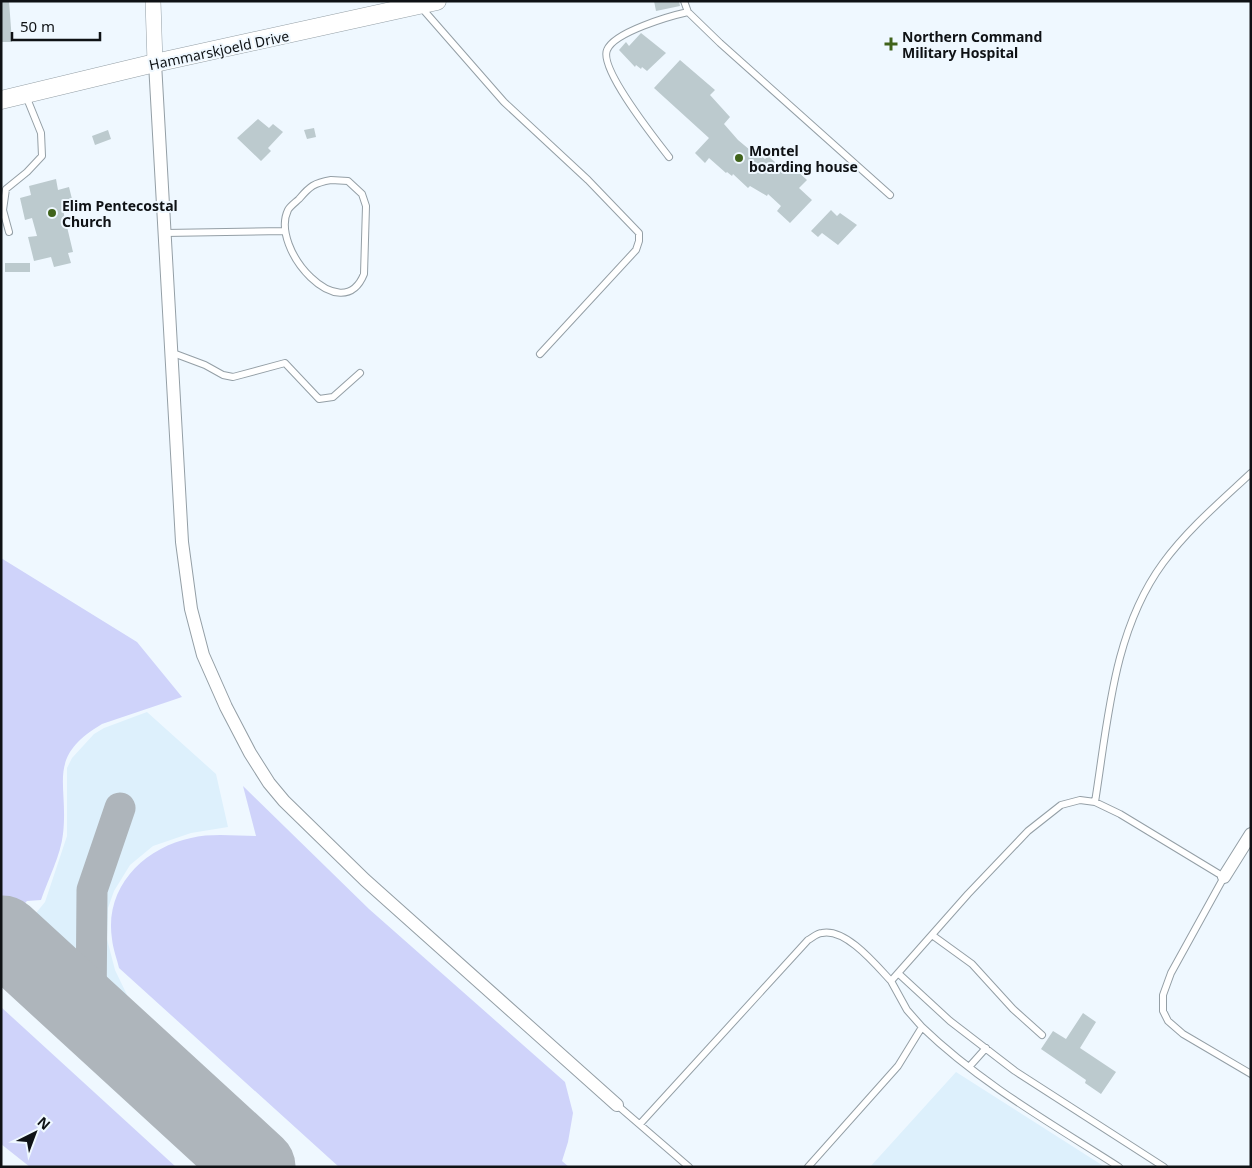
<svg xmlns="http://www.w3.org/2000/svg" width="1252" height="1168" viewBox="0 0 1252 1168" font-family="'Noto Sans',sans-serif">
	<style>
		.built { fill: #ddf0fc }
		.green { fill: #cfd3fa }
		.lines { fill: none; stroke-linecap: round; stroke-linejoin: round }
		.taxiway { stroke: #aeb5bb; stroke-width: 31 }
		.runway { stroke: #aeb5bb; stroke-width: 79 }
		.building { fill: #bccace }
		.service-casing { stroke: #949fa6; stroke-width: 8 }
		.minor-casing { stroke: #949fa6; stroke-width: 14 }
		.tertiary-casing { stroke: #949fa6; stroke-width: 16 }
		.secondary-casing { stroke: #949fa6; stroke-width: 19 }
		.service { stroke: #fff; stroke-width: 6 }
		.minor { stroke: #fff; stroke-width: 12 }
		.tertiary { stroke: #fff; stroke-width: 15 }
		.secondary { stroke: #fff; stroke-width: 18 }
		.poi-dot { fill: #40631b; stroke: #eff8ff; stroke-width: 2 }
		.labels { text-anchor: middle; dominant-baseline: central; stroke-width: 4; stroke-linejoin: round; paint-order: stroke }
		.poi-label { font-size: 14px; font-weight: bold; fill: #0f1215; stroke: #eff8ff; text-anchor: start }
		.street-label { font-size: 14px; fill: #0f1215; stroke: #eff8ff }
	</style>
	<rect width="100%" height="100%" fill="#eff8ff"/>
	<path class="built" d="M147,712L216,774L228,827L191,833L153,846L130,865L114,891L108,908L107,939L115,970L128,997L36,913L45,902L67,836V768L72,758L94,734L104,728Z
		M956,1072L1105,1167H870Z"/>
	<path class="green" d="M1,558L137,642L182,697L102,724C45,758 69,782 63,834C61,854 48,880 41,900L27,901L1,930Z
		M243,786L369,909L565,1082L573,1113L568,1142L562,1161L569,1167H339L119,968C117,959 113,949 112,939C104,887 144,848 191,838C211,833 236,836 256,836Z
		M1,1007L176,1167H30L1,1144Z"/>
	<g class="lines">
		<path class="taxiway" d="M91,1016L92,890L120,808"/>
		<path class="runway" d="M3,935L256,1167"/>
	</g>
	<path class="building" d="M1,1H9L12,42H1Z
		M654,1H679L680,6L656,11Z
		M641,33L666,53L647,71L642,67L641,69L636,65L635,67L619,50L626,42L629,46Z
		M680,60L715,90L710,95L730,117L724,124L738,140L756,155L758,153L765,159L768,156L782,168L784,165L794,172L796,170L807,180L799,188L812,200L790,223L777,211L781,206L768,194L767,196L750,186L748,188L733,174L732,176L727,172L726,173L709,158L705,163L695,153L709,138L654,88Z
		M258,119L269,128L273,124L283,132L268,148L271,151L261,161L237,138Z
		M314,128L316,137L307,139L304,130Z
		M108,130L111,139L95,145L92,136Z
		M56,179L58,190L69,187L74,207L63,210L73,252L68,253L71,263L54,267L51,257L34,261L28,237L37,236L32,218L25,220L20,198L31,195L29,186Z
		M831,210L837,216L840,213L857,225L838,245L822,233L818,237L811,231Z
		M5,263H30V272H5Z
		M1083,1013L1096,1022L1080,1048L1116,1072L1101,1094L1085,1083L1086,1080L1041,1049L1053,1031L1066,1039Z"/>
	<g class="lines">
		<defs>
			<path id="service" d="M684,1L688,12L720,43L890,195
				M420,6L504,102L588,180L639,233V241L636,250L540,354
				M669,157C656,140 599,69 607,50C614,32 670,16 688,12
				M331,180L348,181L362,194L366,206L364,274C342,329 269,249 288,210C290,206 296,202 299,199C310,186 314,183 331,180Z
				M9,232L3,210L6,189L27,172L42,156L41,133L26,96
				M165,233L284,231
				M173,353L205,365L223,375L233,377L285,363L319,399L333,397L360,373
				M1095,802C1108,721 1113,631 1163,563C1188,529 1221,501 1251,473
				M932,935L972,964L1013,1009L1042,1035
				M899,974L950,1021L1015,1071L1164,1167
				M922,1027C980,1083 1052,1124 1119,1167
				M969,1067L986,1048
				M617,1105L689,1167
				M640,1124L808,940C812,938 817,933 822,933C846,928 876,965 891,981L968,894L1028,831L1061,805L1080,800L1095,802L1120,814L1224,877L1171,973L1163,995V1011L1168,1021L1183,1034L1251,1074
				M808,1167L898,1066L922,1027L907,1010L891,981"/>
			<path id="minor" d="M155,63L182,542L191,609L203,655L226,707L250,753L269,783L284,801L365,880L617,1105
				M1224,877L1251,834"/>
			<path id="tertiary" d="M153,1L155,63"/>
			<path id="secondary" d="M1,100L155,63L437,1"/>
		</defs>
		<use href="#service" class="service-casing"/>
		<use href="#minor" class="minor-casing"/>
		<use href="#tertiary" class="tertiary-casing"/>
		<use href="#secondary" class="secondary-casing"/>
		<use href="#service" class="service"/>
		<use href="#minor" class="minor"/>
		<use href="#tertiary" class="tertiary"/>
		<use href="#secondary" class="secondary"/>
	</g>
	<g class="poi-dot">
		<path d="M888.5 36.5h5v5h5v5h-5v5h-5v-5h-5v-5h5z"/>
		<circle cx="739" cy="158" r="5"/>
		<circle cx="52" cy="213" r="5"/>
	</g>
	<g class="labels">
		<g class="poi-label">
			<text x="902" y="36">Northern Command<tspan x="902" dy="16">Military Hospital</tspan></text>
			<text x="749" y="150">Montel<tspan x="749" dy="16">boarding house</tspan></text>
			<text x="62" y="205">Elim Pentecostal<tspan x="62" dy="16">Church</tspan></text>
		</g>
		<g class="street-label">
			<text transform="translate(219 50) rotate(-12)">Hammarskjoeld Drive</text>
		</g>
	</g>
	<rect width="1252" height="1168" fill="none" stroke="#0f1215" stroke-width="5"/>
	<g transform="translate(35 1133) rotate(42)" stroke="#eff8ff" stroke-width="4" paint-order="stroke">
	<path d="M0-4L9 19L0 12L-9 19Z" fill="#0f1215"/>
	<text y="-8" font-size="14" font-weight="bold" text-anchor="middle" fill="#0f1215">N</text>
	</g>
	<path d="M12 32v8h88v-8" fill="none" stroke="#0f1215" stroke-width="2.5"/>
	<text x="20" y="32" font-size="15" fill="#0f1215" stroke="#eff8ff" stroke-width="4" paint-order="stroke">50 m</text>
</svg>
